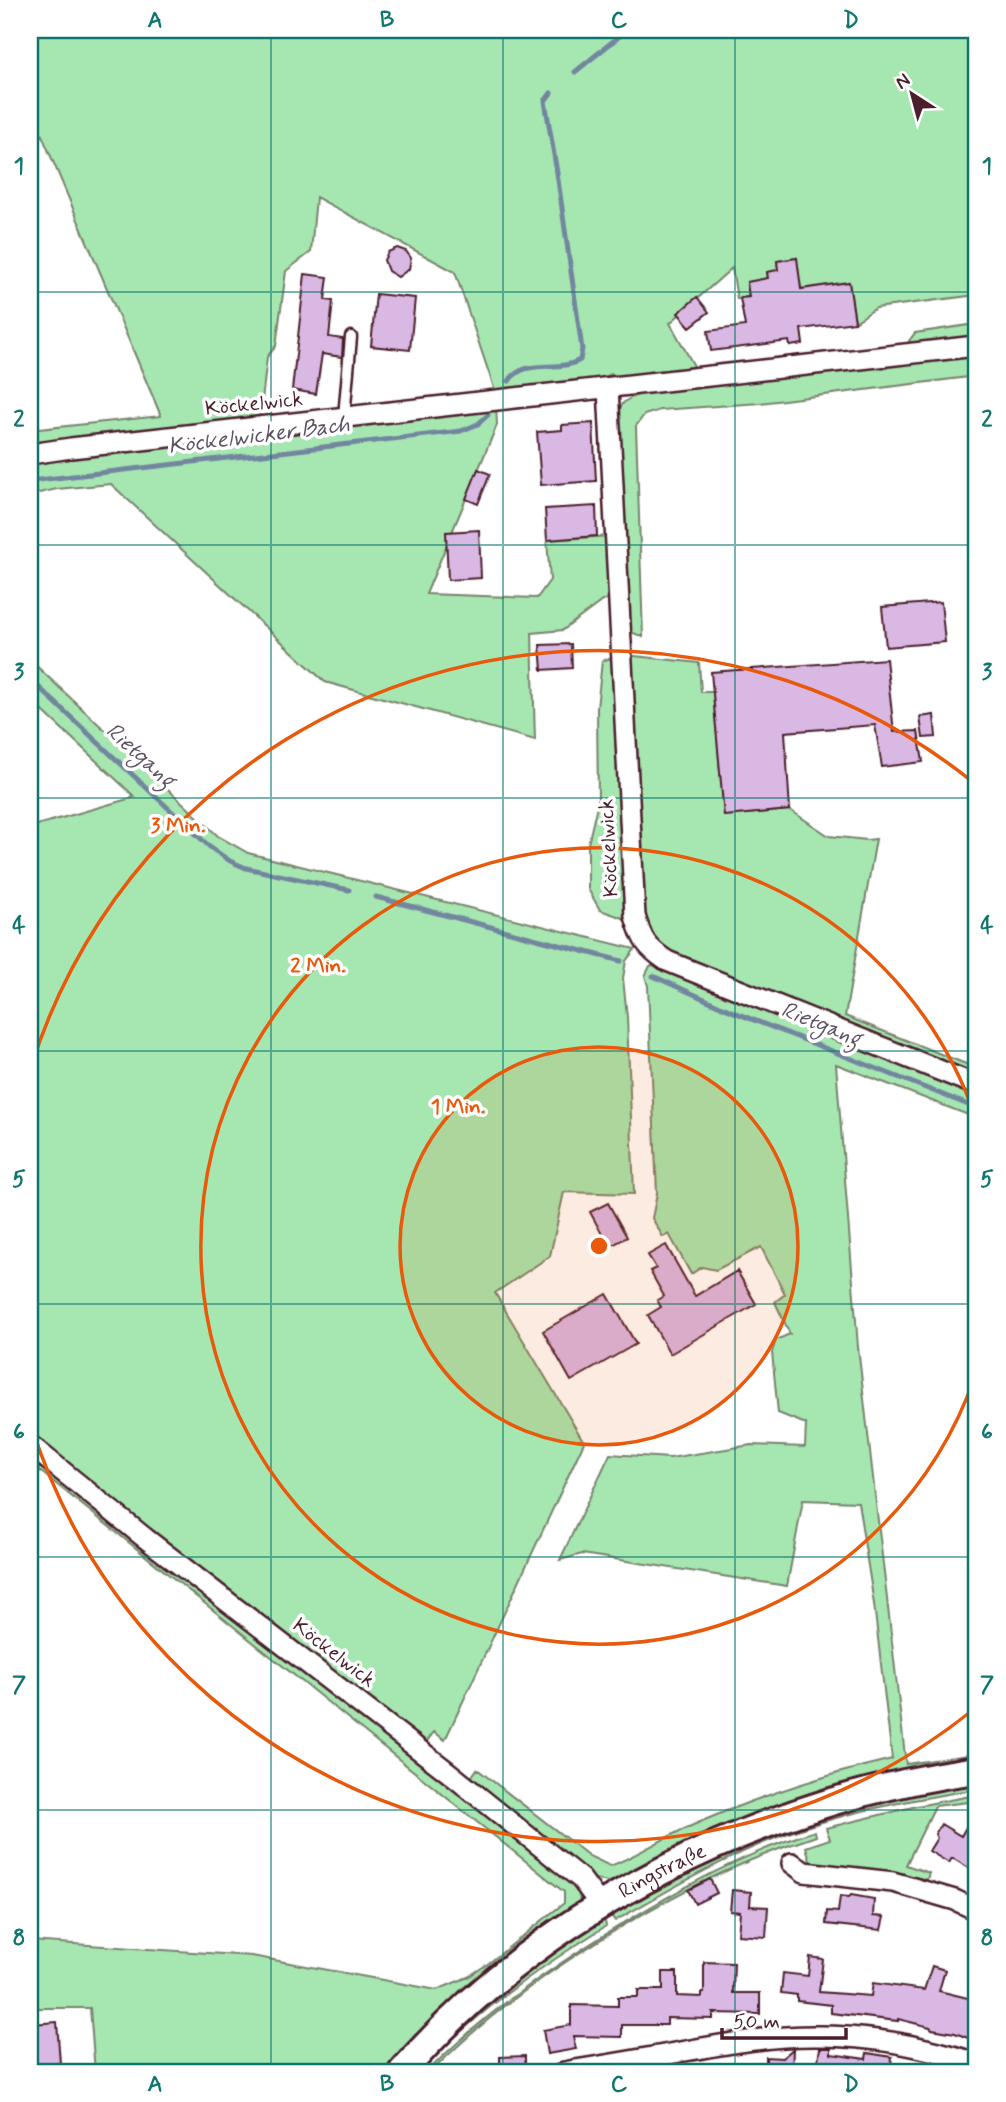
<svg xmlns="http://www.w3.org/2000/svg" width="1006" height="2102" viewBox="0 0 1006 2102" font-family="Mynerve,sans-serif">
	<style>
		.green { fill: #a6e7b1; stroke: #78836e; stroke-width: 2 }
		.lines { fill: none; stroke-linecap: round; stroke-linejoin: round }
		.stream { stroke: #72869f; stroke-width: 5 }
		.building { fill: #d9b8e4; stroke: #4a1f2b; stroke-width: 2 }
		.service-casing { stroke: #4a1f2b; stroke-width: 15 }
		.minor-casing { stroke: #4a1f2b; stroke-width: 24 }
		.secondary-casing { stroke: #4a1f2b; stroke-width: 32 }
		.service { stroke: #fff; stroke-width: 10 }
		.minor { stroke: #fff; stroke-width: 19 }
		.secondary { stroke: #fff; stroke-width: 26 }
		.grid { fill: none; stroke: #0f766e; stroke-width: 2; stroke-opacity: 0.55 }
		.ring { fill: none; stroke: #e8590c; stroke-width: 3.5 }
		.labels { text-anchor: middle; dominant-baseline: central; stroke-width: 7; stroke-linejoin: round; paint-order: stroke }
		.street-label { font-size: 21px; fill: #4a1f2b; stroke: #fff }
		.water-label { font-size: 23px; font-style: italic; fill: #5e5365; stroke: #fff }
		.centre { fill: #e8590c; stroke: #fff; stroke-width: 3.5 }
		.ring-label { font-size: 21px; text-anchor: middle; font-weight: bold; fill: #e8590c; stroke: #fff; stroke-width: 7; stroke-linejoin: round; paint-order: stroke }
		.neatline { fill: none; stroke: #0f766e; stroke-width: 2.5 }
		.grid-label { font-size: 23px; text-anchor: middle; font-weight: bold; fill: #0f766e }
	</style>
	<rect width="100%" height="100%" fill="#fff"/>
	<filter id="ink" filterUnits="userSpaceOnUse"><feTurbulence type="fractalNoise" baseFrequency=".0143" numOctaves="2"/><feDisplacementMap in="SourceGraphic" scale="14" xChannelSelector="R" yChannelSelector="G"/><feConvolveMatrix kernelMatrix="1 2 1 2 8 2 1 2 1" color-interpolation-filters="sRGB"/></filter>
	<g filter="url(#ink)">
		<path class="green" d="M30,30H976V295L876,308L855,322L849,283L801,289L796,258L777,261L778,270L767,272L768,278L747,282L749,297L737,299L732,268L670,323L694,366V371L627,379L611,374L595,381L495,391L455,272L316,197L311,252L286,271L276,346L267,357L260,418L30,446V430L161,416L30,107Z
			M976,324V341L911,346L909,341L915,333Z
			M976,354V376L760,403L660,410L644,415L636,426L643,637L631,632L626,624L617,428C618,421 618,411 621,406C629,392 665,390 680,388Z
			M496,405L497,425L426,594L537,598L550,580L547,540L611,536L612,599L602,601L563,630L532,633L535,740L325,682L111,484L57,489L30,495V459Z
			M625,655L699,663L701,692H713L724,816L790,810L829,836L867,840L876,839L845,1016L976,1068V1077L654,945L640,916Z
			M617,656L629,920L600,910L588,889V844L598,801L597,708L602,661Z
			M30,660L218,836L248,853L635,949L626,961L623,978L627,1017L634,1194L564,1192L550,1256L495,1293L584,1442L445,1740L434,1732L424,1745L30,1440V827L135,797L30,699Z
			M658,963L976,1087V1118L836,1064L858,1347L906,1764L976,1754V1762L625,1882L611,1883L595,1879L468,1782L477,1769L589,1856L610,1866C636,1856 658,1841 682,1830C750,1799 820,1776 892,1759L874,1604L858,1502L803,1500L787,1586L582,1554L560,1560L610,1454L670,1458L751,1445L805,1447L806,1424L778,1413L772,1352L776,1340L790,1334L775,1302L785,1294L761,1247L716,1270L702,1267L691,1274L669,1234L663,1237L652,1218L657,1194L648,986L645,976L650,966Z
			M30,1453L577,1885L580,1900L577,1909L389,2072H95L90,2008H30V1941L252,1956L437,1990L468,1977L489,1963L564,1903V1892L30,1463Z
			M976,1778V1789C918,1799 859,1809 803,1828C737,1850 675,1886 615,1921L608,1911L689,1867L799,1820Z
			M976,1795V1801L935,1806L906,1865L929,1873L927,1880L915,1877L914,1882L816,1867L810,1860L806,1847L830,1839L826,1828L917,1806Z
			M815,1831L816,1836C742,1860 675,1893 608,1935C544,1974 484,2018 431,2072H427C483,2015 546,1971 614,1929C677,1890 744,1853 815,1831Z
			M604,1917L606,1926C539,1968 474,2013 420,2072H414L490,1997Z"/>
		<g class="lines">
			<path class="stream" d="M575,72L627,30
				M509,381C525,357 558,373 580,360L582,349L557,173L545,101L551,93
				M30,481L461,431L478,424L488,415
				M30,679L211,848L230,861L246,868L349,890
				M376,897L621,961
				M653,976L736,1013L976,1108"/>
		</g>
		<path class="building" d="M397,248L406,251L411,258L409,269L398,277L388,271L384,260L388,252Z
			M797,258L801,289L849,282L855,322L801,329L803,344L790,346L789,341L711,351L708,331L745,326L740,298L749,297L747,282L768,278L767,272L778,270L777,261Z
			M305,274L328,277L325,300L333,301L329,337L343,339L342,357L322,354L316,394L292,390Z
			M376,294L415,298L410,350L371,346Z
			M697,297L709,312L690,327L678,313Z
			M593,423L596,481L541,485L537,432L562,430V425Z
			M478,469L490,474L478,504L466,499Z
			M596,506L597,536L547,540L545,509Z
			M479,530L481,578L448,580L446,532Z
			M941,602L945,642L886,647L882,607Z
			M571,644L572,668L542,670L540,645Z
			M886,659L894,732L918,731L923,762L882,767L875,725L785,732L790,810L724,816L711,672Z
			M934,715L936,737L923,738L920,717Z
			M608,1203L627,1237L609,1247L590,1212Z
			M666,1245L695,1296L737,1271L756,1304L670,1354L648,1315L661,1307L657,1300L664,1296L650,1271L656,1268L648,1255Z
			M607,1294L636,1344L571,1381L543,1331Z
			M976,1810V1872L952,1858L949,1863L929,1851L937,1838L935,1834L941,1824L961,1836Z
			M710,1879L717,1893L695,1904L688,1890Z
			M732,1890L751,1892L750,1906L768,1907L766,1937L738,1935L740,1912L730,1911Z
			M851,1895L874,1899L873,1916L884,1917L881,1930L826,1924L827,1911L838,1912L840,1896L849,1897Z
			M810,1957L823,1959L819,1992L871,1996L873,1983L924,1990L932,1966L945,1970L939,1991L976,2000V2041L955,2033L932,2029L930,2027L898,2019V2021L831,2013V2005L797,2001V1995L781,1993L783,1973L808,1976Z
			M704,1962L734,1963L733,1993H760V2014L713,2013V2019L667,2018V2025H622V2037L573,2036L576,2049L547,2054L543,2030L571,2025V2005L618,2006V1997H638V1990H663V1972H677V1996L702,1997V1993H704Z
			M57,2022L60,2063L34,2065L30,2035L32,2024Z
			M820,2048H831V2054L866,2059L867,2053L892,2057L890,2072H816Z
			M793,2049L792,2072H766V2057L782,2058Z
			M525,2056V2072H500V2057Z"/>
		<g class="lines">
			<defs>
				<path id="service" d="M344,417L351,337"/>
				<path id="minor" d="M608,388L635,916C642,940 646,947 667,961L976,1085
					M30,454L71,448L976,346
					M30,1445L145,1538L448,1772L581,1879L601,1906
					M792,1863L804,1872L893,1882L955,1900L976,1910
					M564,2072C606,2065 649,2058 691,2050C731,2043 772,2036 813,2036C869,2035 924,2046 976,2063"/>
				<g id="secondary">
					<path id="s1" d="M402,2072C543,1908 763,1800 976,1770"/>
				</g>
			</defs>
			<use href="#service" class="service-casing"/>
			<use href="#minor" class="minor-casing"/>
			<use href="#secondary" class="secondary-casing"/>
			<use href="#service" class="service"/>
			<use href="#minor" class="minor"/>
			<use href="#secondary" class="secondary"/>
		</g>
	</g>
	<path class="grid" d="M271,30V2072M503,30V2072M735,30V2072M30,292H976M30,545H976M30,798H976M30,1051H976M30,1304H976M30,1557H976M30,1810H976"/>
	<circle cx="599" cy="1246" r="199" fill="#e8590c" fill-opacity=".12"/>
	<g class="ring">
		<circle cx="599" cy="1246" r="199"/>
		<path d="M975 1376A398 398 0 1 1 975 1116"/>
		<path d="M974 1709A596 596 0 0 1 31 1425M31 1067A596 596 0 0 1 974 783"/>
	</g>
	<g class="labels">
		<g class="street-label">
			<text transform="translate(254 404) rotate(-6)">Köckelwick</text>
			<text transform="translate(609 848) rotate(-93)">Köckelwick</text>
			<text transform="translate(334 1653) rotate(38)">Köckelwick</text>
			<text stroke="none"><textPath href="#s1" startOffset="331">Ringstraße</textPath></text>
		</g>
		<g class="water-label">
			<text transform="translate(259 436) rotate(-7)">Köckelwicker Bach</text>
			<text transform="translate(140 756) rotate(42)">Rietgang</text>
			<text transform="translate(821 1025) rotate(22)">Rietgang</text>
		</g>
	</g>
	<circle cx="599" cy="1246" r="10" class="centre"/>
	<g class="ring-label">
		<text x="178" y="832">3 Min.</text>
		<text x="318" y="972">2 Min.</text>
		<text x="458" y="1113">1 Min.</text>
	</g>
	<rect width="1006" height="2102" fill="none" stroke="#fff" stroke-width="77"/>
	<g transform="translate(912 94) rotate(324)" stroke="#ffffff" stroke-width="5" paint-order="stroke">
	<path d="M0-5L12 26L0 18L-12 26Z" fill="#4a1f2b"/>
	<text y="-10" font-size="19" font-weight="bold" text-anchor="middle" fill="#4a1f2b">N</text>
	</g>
	<path d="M722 2028v10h124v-10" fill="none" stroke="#4a1f2b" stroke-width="3.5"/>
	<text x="733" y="2028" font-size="21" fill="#4a1f2b" stroke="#ffffff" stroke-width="5" paint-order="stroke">50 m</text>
	<rect x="38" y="38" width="930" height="2026" class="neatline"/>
	<g class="grid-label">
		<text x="155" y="27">A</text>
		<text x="387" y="27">B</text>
		<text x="619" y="27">C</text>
		<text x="851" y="27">D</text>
		<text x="19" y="173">1</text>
		<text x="987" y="173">1</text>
		<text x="19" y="426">2</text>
		<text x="987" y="426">2</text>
		<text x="19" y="679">3</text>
		<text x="987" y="679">3</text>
		<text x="19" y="932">4</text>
		<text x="987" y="932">4</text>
		<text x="19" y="1186">5</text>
		<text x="987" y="1186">5</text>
		<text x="19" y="1439">6</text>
		<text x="987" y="1439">6</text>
		<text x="19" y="1692">7</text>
		<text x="987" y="1692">7</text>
		<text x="19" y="1945">8</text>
		<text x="987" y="1945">8</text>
		<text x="155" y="2091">A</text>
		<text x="387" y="2091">B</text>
		<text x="619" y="2091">C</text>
		<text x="851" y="2091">D</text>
	</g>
</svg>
